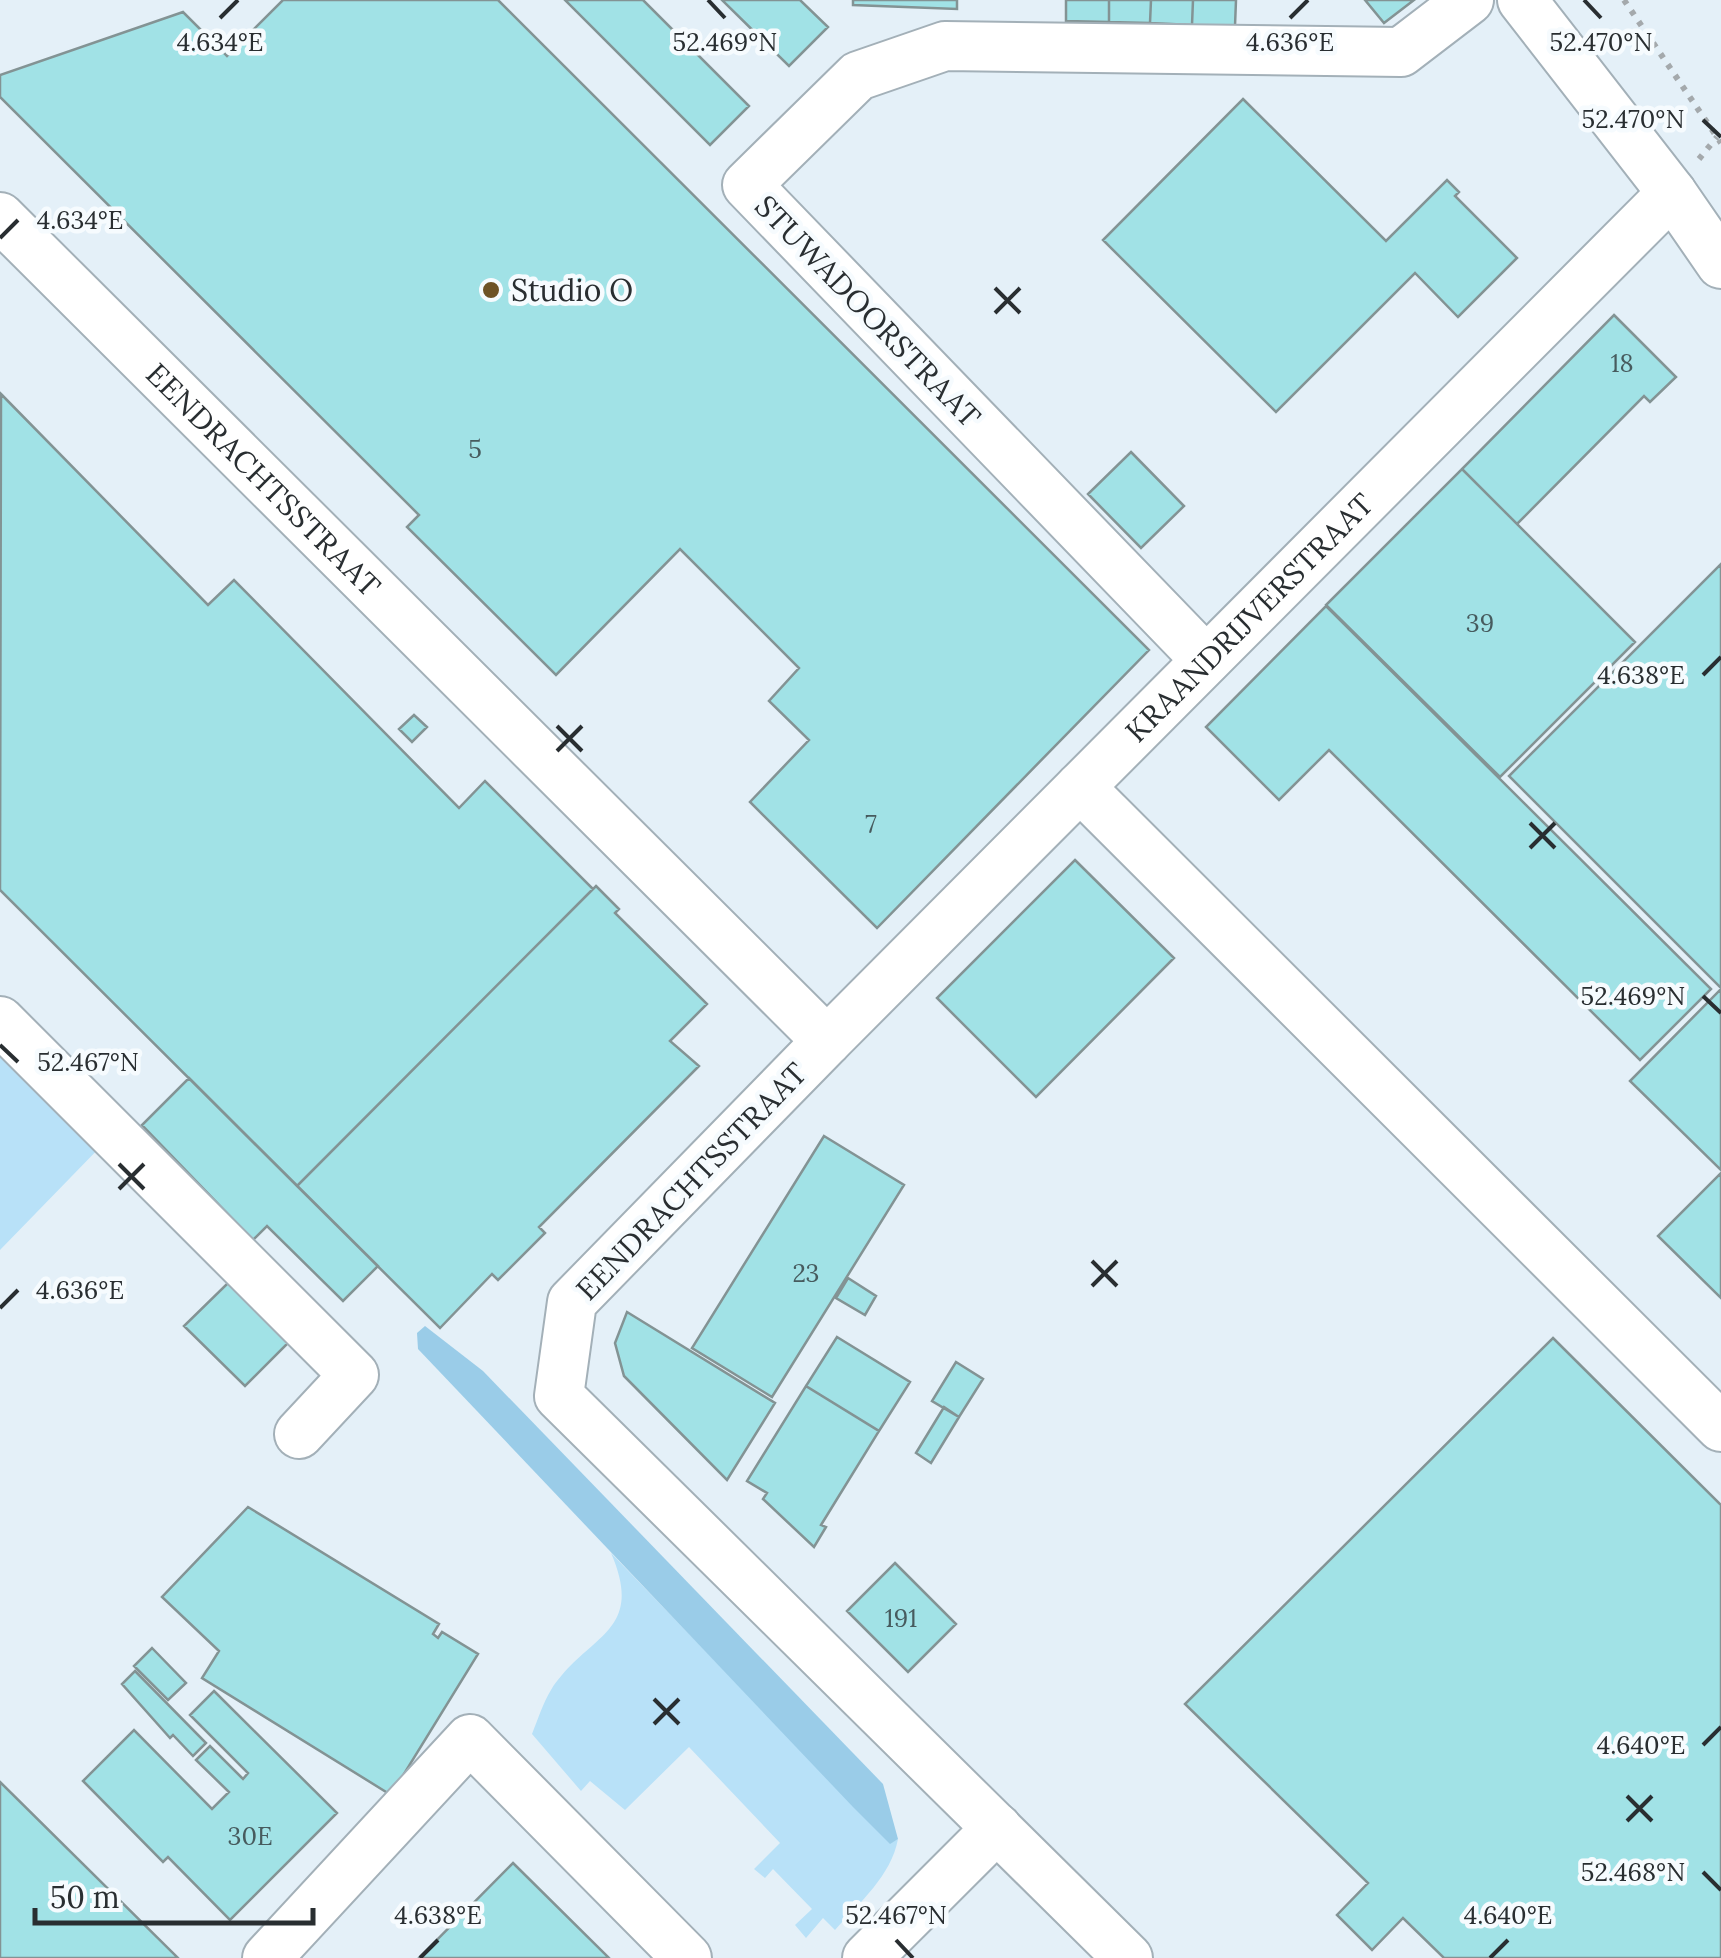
<svg xmlns="http://www.w3.org/2000/svg" width="1721" height="1958" viewBox="0 0 1721 1958" font-family="Lora,serif">
	<style>
		.built { fill: #e4f0f8 }
		.green { fill: #b8e1f8 }
		.forest { fill: #9acce8 }
		.building { fill: #a1e2e6; stroke: #839394; stroke-width: 2.5 }
		.lines { fill: none; stroke-linecap: round; stroke-linejoin: round }
		.minor-casing { stroke: #a3b0b8; stroke-width: 52 }
		.path { stroke: #a4a9ac; stroke-width: 6; stroke-dasharray: 5 8; stroke-linecap: butt }
		.minor { stroke: #fff; stroke-width: 48 }
		.ticks { fill: none; stroke: #292e31; stroke-width: 4 }
		.poi-dot { fill: #6e5325; stroke: #f6fbfe; stroke-width: 4 }
		.labels { text-anchor: middle; dominant-baseline: central; stroke-width: 9; stroke-linejoin: round; paint-order: stroke }
		.number-label { font-size: 25px; fill: #475b5e }
		.poi-label { font-size: 30px; fill: #292e31; stroke: #f6fbfe; text-anchor: start }
		.street-label { font-size: 30px; fill: #292e31; stroke: #f6fbfe }
		.ticks-label { font-size: 25px; text-anchor: middle; fill: #292e31; stroke: #f6fbfe; stroke-width: 9; stroke-linejoin: round; paint-order: stroke }
	</style>
	<rect width="100%" height="100%" fill="#f6fbfe"/>
	<path class="built" d="M0,0H1721V1958H0Z"/>
	<path class="green" d="M0,1039L106,1141L0,1250Z
		M611,1553L890,1843L898,1839C891,1876 860,1902 835,1930L823,1918L806,1938L795,1925L812,1909L773,1869L765,1878L754,1869L780,1843L689,1747L625,1810L590,1781L581,1791L532,1734C538,1719 543,1703 551,1690C587,1634 646,1634 611,1553Z"/>
	<path class="forest" d="M425,1326L483,1371L883,1784L898,1839L890,1844L853,1807L418,1349L417,1333Z"/>
	<path class="building" d="M283,0H498L1149,650L877,928L750,802L809,740L769,701L799,668L680,549L556,675L407,527L419,515L0,97V75L183,12L227,56Z
		M565,0H643L749,106L710,145Z
		M722,0H800L828,27L789,66Z
		M853,0H957V9L853,5Z
		M1066,0H1109V22L1066,21Z
		M1109,0H1151L1150,23L1109,22Z
		M1151,0H1193L1192,25L1150,23Z
		M1193,0H1236L1235,26L1192,25Z
		M1365,0H1414L1384,23Z
		M1243,99L1386,241L1447,180L1459,192L1455,196L1517,258L1458,317L1415,273L1276,412L1103,240Z
		M1614,315L1676,377L1650,402L1644,396L1517,524L1462,469Z
		M1,394L208,605L234,580L459,808L485,781L593,889L297,1186L0,890Z
		M1131,452L1184,506L1141,548L1088,494Z
		M1462,469L1635,642L1500,777L1326,605Z
		M1721,564V988L1509,776Z
		M1326,606L1711,989L1640,1060L1329,750L1279,800L1206,727Z
		M414,715L427,727L412,742L399,729Z
		M1075,860L1174,958L1036,1097L937,998Z
		M596,886L619,909L615,913L707,1004L670,1041L699,1066L539,1227L545,1233L498,1280L492,1274L440,1328L297,1186Z
		M1721,989V1170L1630,1081Z
		M189,1078L378,1266L343,1301L267,1226L253,1240L142,1125Z
		M824,1136L904,1185L772,1397L692,1348Z
		M1721,1173V1298L1658,1236Z
		M848,1278L876,1296L865,1315L836,1298Z
		M228,1283L288,1343L245,1386L184,1326Z
		M627,1312L775,1403L727,1480L624,1376L615,1343Z
		M837,1337L910,1382L879,1431L806,1386Z
		M1553,1338L1721,1505V1958H1444L1403,1918L1372,1950L1337,1915L1368,1883L1185,1704Z
		M956,1362L983,1379L959,1417L932,1401Z
		M806,1386L879,1431L821,1525L826,1527L814,1547L763,1499L767,1493L747,1481Z
		M944,1407L959,1417L931,1463L916,1453Z
		M248,1507L439,1624L433,1634L438,1638L442,1632L478,1654L391,1795L202,1678L219,1651L162,1597Z
		M895,1563L956,1624L908,1672L847,1611Z
		M152,1648L186,1683L168,1700L134,1666Z
		M135,1671L206,1743L193,1756L173,1735L170,1738L122,1684Z
		M214,1691L337,1813L230,1920L168,1857L163,1862L83,1781L134,1730L212,1809L229,1792L196,1760L210,1746L243,1779L248,1773L190,1715Z
		M0,1782L178,1958H0Z
		M513,1863L609,1958H419Z"/>
	<g class="lines">
		<defs>
			<g id="minor">
				<path d="M1522,0L1672,193L1721,264"/>
				<path id="s1" d="M0,217L827,1041L572,1302L559,1396L1128,1958"/>
				<path d="M1206,660L747,185L858,76L945,46L1401,52L1469,0"/>
				<path d="M1080,787L1721,1427"/>
				<path d="M0,1021L354,1375L299,1434"/>
				<path id="s2" d="M827,1041L1672,193"/>
				<path d="M267,1958L470,1739L687,1958"/>
				<path d="M867,1958L997,1828"/>
			</g>
		</defs>
		<use href="#minor" class="minor-casing"/>
		<path class="path" d="M1624,0L1721,143
			M1699,159L1717,137"/>
		<use href="#minor" class="minor"/>
	</g>
	<path class="ticks" d="M708,0L725,18M1584,0L1601,18M220,18L238,0M1290,18L1308,0M1703,120L1721,137M0,238L18,220M995,288L1020,313M995,313L1020,288M1703,675L1721,657M557,726L582,751M557,751L582,726M1530,823L1555,848M1530,848L1555,823M1703,996L1721,1013M0,1045L18,1062M119,1164L144,1189M119,1189L144,1164M1092,1261L1117,1286M1092,1286L1117,1261M0,1308L18,1290M654,1699L679,1724M654,1724L679,1699M1703,1745L1721,1727M1627,1796L1652,1821M1627,1821L1652,1796M1703,1872L1721,1890M896,1940L913,1958M420,1958L438,1940M1490,1958L1508,1940"/>
	<circle class="poi-dot" cx="491" cy="290" r="10"/>
	<g class="labels">
		<g class="number-label">
			<text x="1622" y="363">18</text>
			<text x="475" y="449">5</text>
			<text x="1480" y="623">39</text>
			<text x="871" y="824">7</text>
			<text x="806" y="1273">23</text>
			<text x="901" y="1618">191</text>
			<text x="250" y="1836">30E</text>
		</g>
		<g class="poi-label">
			<text x="511" y="290">Studio O</text>
		</g>
		<g class="street-label">
			<text transform="translate(868 311) rotate(46)">STUWADOORSTRAAT</text>
			<text stroke="none"><textPath href="#s1" startOffset="372">EENDRACHTSSTRAAT</textPath></text>
			<text stroke="none"><textPath href="#s2" startOffset="598">KRAANDRIJVERSTRAAT</textPath></text>
			<text transform="translate(691 1181) rotate(-46)">EENDRACHTSSTRAAT</text>
		</g>
	</g>
	<g class="ticks-label">
		<text x="220" y="51">4.634°E</text>
		<text x="725" y="51">52.469°N</text>
		<text x="1290" y="51">4.636°E</text>
		<text x="1601" y="51">52.470°N</text>
		<text x="1633" y="128">52.470°N</text>
		<text x="80" y="229">4.634°E</text>
		<text x="1641" y="684">4.638°E</text>
		<text x="1633" y="1005">52.469°N</text>
		<text x="88" y="1071">52.467°N</text>
		<text x="80" y="1299">4.636°E</text>
		<text x="1641" y="1754">4.640°E</text>
		<text x="1633" y="1881">52.468°N</text>
		<text x="438" y="1924">4.638°E</text>
		<text x="1508" y="1924">4.640°E</text>
		<text x="896" y="1924">52.467°N</text>
	</g>
	<path d="M35 1908v15h278v-15" fill="none" stroke="#292e31" stroke-width="5"/>
	<text x="50" y="1908" font-size="30" fill="#292e31" stroke="#f6fbfe" stroke-width="8" paint-order="stroke">50 m</text>
</svg>
